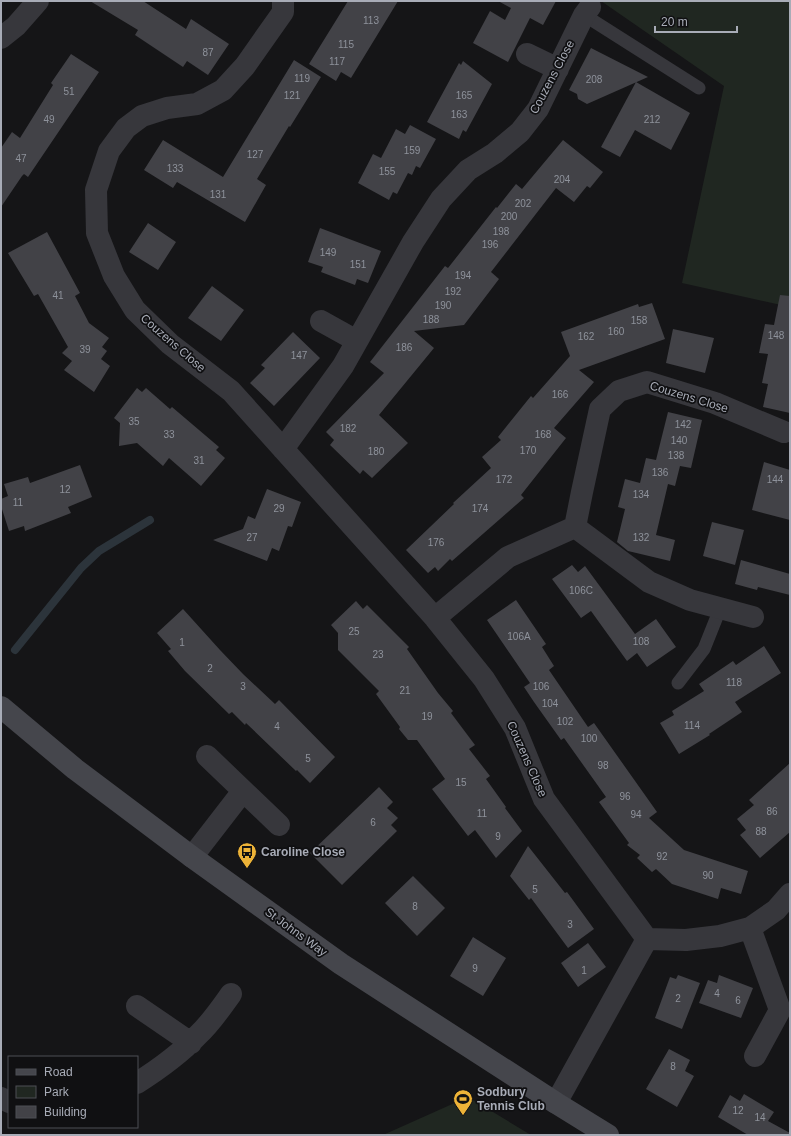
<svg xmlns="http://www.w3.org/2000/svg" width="791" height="1136" viewBox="0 0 791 1136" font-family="Arial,sans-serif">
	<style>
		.green { fill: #202721 }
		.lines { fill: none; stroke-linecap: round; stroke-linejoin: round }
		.stream { stroke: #2c343b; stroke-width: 8 }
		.building { fill: #424247 }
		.lane { stroke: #37373c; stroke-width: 13 }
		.street { stroke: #37373c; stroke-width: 22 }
		.secondary { stroke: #45464c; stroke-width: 22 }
		.labels { text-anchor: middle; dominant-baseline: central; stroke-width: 3.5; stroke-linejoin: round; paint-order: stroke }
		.number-label { font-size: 10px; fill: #8e929b }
		.street-label { font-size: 12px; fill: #a8acb7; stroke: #101012 }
		.poi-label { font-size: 12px; font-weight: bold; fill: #a8acb7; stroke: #101012; text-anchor: start }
	</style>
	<rect width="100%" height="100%" fill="#151517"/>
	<path class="green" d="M601,1H790V307L682,283L724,86Z
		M468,1097L531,1135H383Z"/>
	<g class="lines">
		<path class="stream" d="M15,650L81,568L99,551L150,520"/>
	</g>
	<path class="building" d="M90,1H143L186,29L191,19L229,44L208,75L187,61L183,67L135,35L138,30Z
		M348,1H398L351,78L341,72L336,81L309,64Z
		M498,1H556L543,25L530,18L508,62L473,43L490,11L505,20L511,8Z
		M591,48L648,77L587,104L578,99L577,94L569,90Z
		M71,54L99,72L28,177L24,174L22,176L1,207V148L12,132L20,138L53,85L51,83Z
		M294,60L321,77L290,127L289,126L257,179L266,185L245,222L177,182L173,188L144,170L163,140L223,177Z
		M463,61L492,84L466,132L463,130L459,139L427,122L459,63L461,65Z
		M636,82L690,113L671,150L635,130L620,157L601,147Z
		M410,125L436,139L420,168L416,166L412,175L408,173L397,194L393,192L389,200L358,183L373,154L381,158L396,129L405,134Z
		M563,140L603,172L590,188L587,186L574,202L556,188L491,272L499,279L464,325L414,331L434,348L379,415L408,443L372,478L363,470L360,474L330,445L334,440L326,432L384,373L370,362L445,266L448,268L496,207L497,208L516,184L522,189Z
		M148,223L176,242L158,270L129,252Z
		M320,228L381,251L368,283L357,279L355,285L321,272L323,267L308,262Z
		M47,232L80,293L75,296L89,323L109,338L102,347L107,351L101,359L110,366L94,392L64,370L72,361L62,353L68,347L38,294L34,296L8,253Z
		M212,286L244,310L221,341L188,318Z
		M780,295L790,296V413L763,407L768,384L762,383L768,354L759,353L765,324L774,325Z
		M652,303L665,339L579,370L594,382L554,428L566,438L521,495L524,498L452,561L450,559L438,571L435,567L428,573L406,550L454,504L453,503L491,468L482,457L501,440L498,437L531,396L533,398L570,356L561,332L638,304L639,307Z
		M673,329L714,338L705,373L666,363Z
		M293,332L320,358L274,406L250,383L265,368L261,365Z
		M137,388L142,392L146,388L170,409L172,407L219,447L216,450L225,458L201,486L169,458L163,466L137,443L119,446L120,423L114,418Z
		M668,412L702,420L691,468L680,466L675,486L668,484L656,535L675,540L670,561L628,551L617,542L625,509L618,507L625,479L640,483L646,458L656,460Z
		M764,462L790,470V520L752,510Z
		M80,465L92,497L68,507L71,513L25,531L24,526L9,531L1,506V499L8,496L4,484L28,477L30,483Z
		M267,489L301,502L292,527L288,526L279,551L272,548L267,561L213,540L243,529L248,516L255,519Z
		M712,522L744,530L735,565L703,556Z
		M741,560L790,574V595L758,587L757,590L735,584Z
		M572,565L578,572L585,566L635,634L656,619L676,647L647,667L637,653L627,661L591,611L581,618L552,579Z
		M516,600L546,644L542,647L554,666L549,670L588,727L594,723L657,812L649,818L684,850L748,871L741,894L721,888L718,899L672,884L656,869L652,872L637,858L640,855L627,845L629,843L599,802L606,797L564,738L561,740L534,702L524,687L530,683L487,620Z
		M356,601L363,609L367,605L409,647L407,649L438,693L453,711L451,713L475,745L469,749L490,776L486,779L506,807L505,808L522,831L496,858L475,830L468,836L432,789L445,779L417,740H408L399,729L400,727L376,694L379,691L338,650V633L331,625Z
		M183,609L220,650L243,674L275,704L279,700L335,757L310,783L297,770L296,771L246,723L245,725L232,712L229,714L185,671L168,651L171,649L157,633Z
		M764,646L781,673L735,702L742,712L709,734L710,735L679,754L660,723L674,715L672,711L704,691L699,684L733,661L736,665Z
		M790,763V832L760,858L740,835L746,830L737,819L754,805L749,800Z
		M379,787L393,802L387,808L398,818L391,825L397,831L342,885L310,853Z
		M528,846L565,893L567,892L594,929L568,948L531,898L529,900L510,876Z
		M413,876L445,908L417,936L385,903Z
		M473,937L506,958L483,996L450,976Z
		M588,943L606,967L578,987L561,963Z
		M678,975L700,983L682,1029L655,1018L670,977L676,979Z
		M719,975L753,988L741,1018L699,1003L708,980L717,983Z
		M669,1049L690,1060L685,1071L694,1076L677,1107L646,1089Z
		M744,1094L774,1112L768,1121L790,1133V1135H748L718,1117L730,1095L740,1101Z"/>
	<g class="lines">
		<path class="lane" d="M584,15L699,88
			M678,683L704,649L720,609"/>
		<path class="street" d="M283,1V12L245,66L223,90L197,104L167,108L142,116L126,128L109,151L96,190L97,233L114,276L135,310L170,344L231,391L435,618L484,679L515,728L544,799L647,939L686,940L720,936L750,928L776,910L790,894
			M1,38L16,26L38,1
			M527,54L558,69
			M321,321L357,341
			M283,449L343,366L413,242L441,199L468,170L495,153L520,132L538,109L584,15L590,7
			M575,527L649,582L690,600L753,617
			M435,618L508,557L575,527L582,492L600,409L619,391L647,382L715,403L784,432
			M207,756L279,825
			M192,857L243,791
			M750,928L780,1010L755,1056
			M137,1006L191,1043
			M137,1083C159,1069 180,1054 198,1035C211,1023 221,1008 231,994
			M1,1098L9,1102
			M556,1103L647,939"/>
		<path class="secondary" d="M1,707L75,769L192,857L341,964L556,1103L608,1135"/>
	</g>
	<defs>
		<symbol id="bus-pin" viewBox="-11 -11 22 30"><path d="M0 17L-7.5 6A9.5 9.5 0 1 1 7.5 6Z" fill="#edb338" stroke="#101012"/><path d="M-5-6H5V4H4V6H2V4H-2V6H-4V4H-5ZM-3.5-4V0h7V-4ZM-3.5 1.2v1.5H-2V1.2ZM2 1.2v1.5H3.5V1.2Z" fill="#111"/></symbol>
		<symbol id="stadium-pin" viewBox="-11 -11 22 30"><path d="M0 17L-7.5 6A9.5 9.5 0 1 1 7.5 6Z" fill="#edb338" stroke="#101012"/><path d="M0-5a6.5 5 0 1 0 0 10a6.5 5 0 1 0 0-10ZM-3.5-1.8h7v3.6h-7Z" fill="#111"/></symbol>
	</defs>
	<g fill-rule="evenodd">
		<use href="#bus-pin" x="236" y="841" width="22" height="30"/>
		<use href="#stadium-pin" x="452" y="1088" width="22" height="30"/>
	</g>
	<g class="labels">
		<g class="number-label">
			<text x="371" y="20">113</text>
			<text x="346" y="44">115</text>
			<text x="208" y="52">87</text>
			<text x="337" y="61">117</text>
			<text x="302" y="78">119</text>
			<text x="594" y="79">208</text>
			<text x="69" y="91">51</text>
			<text x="292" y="95">121</text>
			<text x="464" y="95">165</text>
			<text x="459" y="114">163</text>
			<text x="49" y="119">49</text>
			<text x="652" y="119">212</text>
			<text x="412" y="150">159</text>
			<text x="255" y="154">127</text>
			<text x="21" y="158">47</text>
			<text x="175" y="168">133</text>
			<text x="387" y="171">155</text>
			<text x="562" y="179">204</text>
			<text x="218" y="194">131</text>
			<text x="523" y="203">202</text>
			<text x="509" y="216">200</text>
			<text x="501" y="231">198</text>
			<text x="490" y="244">196</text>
			<text x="328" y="252">149</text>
			<text x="358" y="264">151</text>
			<text x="463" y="275">194</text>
			<text x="453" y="291">192</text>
			<text x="58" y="295">41</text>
			<text x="443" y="305">190</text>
			<text x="431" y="319">188</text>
			<text x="639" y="320">158</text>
			<text x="616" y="331">160</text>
			<text x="776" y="335">148</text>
			<text x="586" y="336">162</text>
			<text x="404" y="347">186</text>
			<text x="85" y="349">39</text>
			<text x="299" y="355">147</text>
			<text x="560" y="394">166</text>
			<text x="134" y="421">35</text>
			<text x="683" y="424">142</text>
			<text x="348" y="428">182</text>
			<text x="169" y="434">33</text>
			<text x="543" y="434">168</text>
			<text x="679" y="440">140</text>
			<text x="528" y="450">170</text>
			<text x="376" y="451">180</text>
			<text x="676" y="455">138</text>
			<text x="199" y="460">31</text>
			<text x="660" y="472">136</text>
			<text x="504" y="479">172</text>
			<text x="775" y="479">144</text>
			<text x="65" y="489">12</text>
			<text x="641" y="494">134</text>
			<text x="18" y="502">11</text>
			<text x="279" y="508">29</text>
			<text x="480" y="508">174</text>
			<text x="252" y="537">27</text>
			<text x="641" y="537">132</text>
			<text x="436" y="542">176</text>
			<text x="581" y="590">106C</text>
			<text x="354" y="631">25</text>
			<text x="519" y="636">106A</text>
			<text x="641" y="641">108</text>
			<text x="182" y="642">1</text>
			<text x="378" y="654">23</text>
			<text x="210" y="668">2</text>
			<text x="734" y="682">118</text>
			<text x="243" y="686">3</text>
			<text x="541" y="686">106</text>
			<text x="405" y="690">21</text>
			<text x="550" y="703">104</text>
			<text x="427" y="716">19</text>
			<text x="565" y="721">102</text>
			<text x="692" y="725">114</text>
			<text x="277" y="726">4</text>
			<text x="589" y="738">100</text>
			<text x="308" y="758">5</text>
			<text x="603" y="765">98</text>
			<text x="461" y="782">15</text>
			<text x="625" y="796">96</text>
			<text x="772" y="811">86</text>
			<text x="482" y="813">11</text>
			<text x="636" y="814">94</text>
			<text x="373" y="822">6</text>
			<text x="761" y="831">88</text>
			<text x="498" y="836">9</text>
			<text x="662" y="856">92</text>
			<text x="708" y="875">90</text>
			<text x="535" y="889">5</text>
			<text x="415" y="906">8</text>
			<text x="570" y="924">3</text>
			<text x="475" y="968">9</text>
			<text x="584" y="970">1</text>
			<text x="717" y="993">4</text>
			<text x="678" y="998">2</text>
			<text x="738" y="1000">6</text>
			<text x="673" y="1066">8</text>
			<text x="738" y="1110">12</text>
			<text x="760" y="1117">14</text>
		</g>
		<g class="street-label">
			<text transform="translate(552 77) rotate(-62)">Couzens Close</text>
			<text transform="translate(173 343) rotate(41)">Couzens Close</text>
			<text transform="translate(689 397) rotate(17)">Couzens Close</text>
			<text transform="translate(527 759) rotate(66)">Couzens Close</text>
			<text transform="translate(296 932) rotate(36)">St Johns Way</text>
		</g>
		<g class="poi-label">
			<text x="261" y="852">Caroline Close</text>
			<text x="477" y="1092">Sodbury<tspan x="477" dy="14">Tennis Club</tspan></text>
		</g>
	</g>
	<rect width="791" height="1136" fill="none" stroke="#a8acb7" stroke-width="4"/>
	<rect x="8" y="1056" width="130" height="72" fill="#101012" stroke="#4d4e54"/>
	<rect x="16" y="1069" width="20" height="6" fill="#45464c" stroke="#4d4e54"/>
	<text x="44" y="1076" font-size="12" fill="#a8acb7">Road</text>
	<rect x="16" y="1086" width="20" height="12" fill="#202721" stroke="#4d4e54"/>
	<text x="44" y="1096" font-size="12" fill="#a8acb7">Park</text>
	<rect x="16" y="1106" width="20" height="12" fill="#424247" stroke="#4d4e54"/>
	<text x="44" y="1116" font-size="12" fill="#a8acb7">Building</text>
	<path d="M655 26v6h82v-6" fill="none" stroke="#a8acb7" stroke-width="2"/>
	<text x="661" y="26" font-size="12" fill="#a8acb7" stroke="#101012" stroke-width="3" paint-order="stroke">20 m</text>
</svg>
